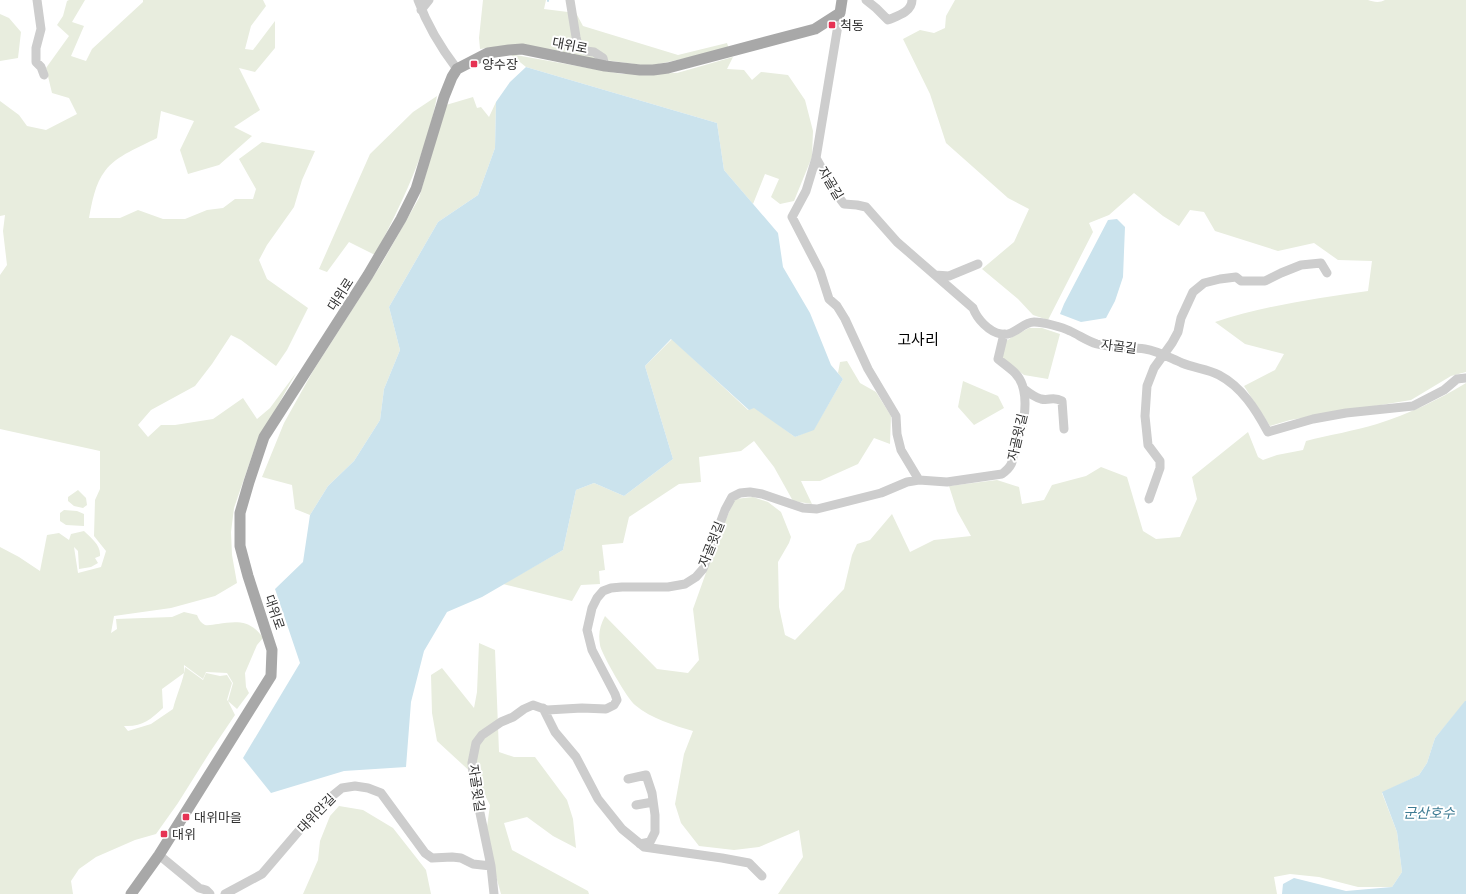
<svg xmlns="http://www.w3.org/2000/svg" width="1466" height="894" viewBox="0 0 1466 894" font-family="'Exo 2','Noto Sans KR',sans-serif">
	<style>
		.green { fill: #e8edde; fill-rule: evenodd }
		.water { fill: #cbe3ed }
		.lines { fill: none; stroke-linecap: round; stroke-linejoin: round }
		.stream { stroke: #cbe3ed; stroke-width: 2 }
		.minor { stroke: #cdcdcd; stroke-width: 9 }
		.major { stroke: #a8a8a8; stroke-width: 11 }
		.poi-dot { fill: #e63354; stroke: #fff; stroke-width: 1.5 }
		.labels { text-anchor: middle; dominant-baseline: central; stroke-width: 4; stroke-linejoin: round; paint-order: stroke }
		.poi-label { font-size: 13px; fill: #303030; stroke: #fff; text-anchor: start }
		.street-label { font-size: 13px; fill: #303030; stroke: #fff }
		.water-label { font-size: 14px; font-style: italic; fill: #3d7b93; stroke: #fff }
		.quarter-label { font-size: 15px; fill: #000; stroke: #fff }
	</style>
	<rect width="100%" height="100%" fill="#fff"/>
	<path class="green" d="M69,0H85L72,22L84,26L71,56L86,61L92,49L143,2V0H263L266,6L251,26L245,49L253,50L275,21V48L255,72L239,68L260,110L234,127L252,136L219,165L188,174L180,150L194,121L161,111L157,138C140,147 117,155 105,171C95,184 92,202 89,218H120L138,210L163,219H185L207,210L223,208L235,199H253L256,189L239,159L262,142L315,151L302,180L294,207L267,245L259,260L267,279L308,308L287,350L276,366L241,340L231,335L212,364L195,386L151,410L138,425L148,437L161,425H175L213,419L243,398L257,419L270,408L296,373L256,444L234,508L231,532L232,555L237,583L215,596L171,608L114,616L111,633L117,629L116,619L172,617L184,612L197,615C199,620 201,623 205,625C209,626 214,624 218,624C237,621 251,620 263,638L257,645L245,673L246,687L249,693L237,709L228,701L235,715L210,752L178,803L156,834L135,840L96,857L79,869L71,881L73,894H0V547L19,557L40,571L47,535L59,533L69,540L71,534L84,531C91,538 101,545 100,556L95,558L98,563L91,567L79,569L78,551L74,547L78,573L101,567L106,551L94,536L95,500L100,489V451L0,429V275L7,265L3,231L5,215L0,216V101L19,115L27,126L46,130L77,114L69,98L52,93L46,68L69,36L57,25L63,16L67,1ZM184,665L203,679L206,672L227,673L233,683L228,701L227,700L232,683L227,675L220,676L206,673L203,680L185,667C184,679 176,696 173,709L151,724L128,731L124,726C142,727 150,720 163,708L162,689L184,673Z
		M483,0H546L544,9L576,13L583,26L678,55L727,43L729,49L649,66L502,46L480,49L479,38Z
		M955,0H1368C1373,2 1380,3 1385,0H1466V372L1451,376L1411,400L1290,420L1270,426L1244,386L1275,370L1284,354L1245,344L1215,322C1264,306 1316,298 1368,291L1372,261L1338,260L1314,243L1278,251L1215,231L1204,212L1190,210L1179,226L1163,216L1134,193L1109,215L1089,223L1093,232L1048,320L1033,315L1018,299L982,269L1014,242L1029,209L1008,198L946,143L930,94L903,39L920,30L934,33L945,28L946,16Z
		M0,14L9,18L21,32L18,58L0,61Z
		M510,54L622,74L677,73L733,57L727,69L744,70L752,80L761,72L788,75L805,100L813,131L812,157L794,201L780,204L771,197L779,179L765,174L753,204L724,170L717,123L526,67Z
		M437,96C427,152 401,205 375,255L349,242L327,272L319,269L370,154L413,112Z
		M473,97L477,108L481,107L489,117L496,102L495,148L478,195L438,222L389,307L400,350L384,389L380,420L354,461L328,486L310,515L295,509L292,485L262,477L284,423L313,371L382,263L419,198L446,105Z
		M1029,328H1042L1060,334L1048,379L1024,375L1002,358V344L1012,337Z
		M672,339L748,410L754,407L795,437L814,429L843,379L838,373L840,362L847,361L860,383L876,392L891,416L890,444L874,438L858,464L820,481H801L812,504L793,501L774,467L754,441L741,451L699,457L701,482L679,484L629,517L623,543L602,545L605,570L599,571L600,584L581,585L572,601L503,584L563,550L576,490L594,483L624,496L673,459L645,366Z
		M963,381L998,396L1004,408L974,425L958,407Z
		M1466,383V701L1435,738L1427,763L1419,775L1382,793L1397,832L1402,872L1392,887H1358L1319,877L1290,874L1274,877L1277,894H778L803,857L799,830L759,847L734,850L699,846L681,823L675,804L684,754L693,731C673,725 652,719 635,705C628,700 601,653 600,645C598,633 600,626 605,616L657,669L688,673L699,660L693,609L722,528L735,499L753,497L768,502L781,512L791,537L789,543L778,562L779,607L785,635L795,640L844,589L852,555L857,544L870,540L892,514L910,552L934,540L971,536L957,511L949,486L997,480L1019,487L1022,504L1044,500L1052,485L1086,476L1101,467L1127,477L1143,531L1156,539L1180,537L1197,499L1192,477L1248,432L1258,457L1263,460L1277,455L1303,450L1306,441C1329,435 1354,431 1377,424C1409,414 1438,400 1466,383Z
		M78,490L86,498L87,505L83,508L74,506L68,501V497Z
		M64,510L77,511L84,514V526L66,525L60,521V513Z
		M479,643L495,650L499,752L514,757H535L567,800L573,819L576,848L553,836L527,817L504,823L512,850L588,891L589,894H501L492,862L487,827L490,805L475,776L437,741L432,713L431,675L442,668L474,708L477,692Z
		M339,806L363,810L393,828L426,870L431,894H303L318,860L320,841L330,816Z"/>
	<path class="water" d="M526,67L717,123L724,170L778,233L783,267L810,313L831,365L843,379L814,430L795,437L754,408L749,410L671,339L645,366L673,459L624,496L594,483L576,490L563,550L482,597L447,612L424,651L411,702L406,767L344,771L271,793L243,758L300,663L275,589L303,562L310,515L328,486L354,461L380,420L384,389L400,350L389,307L438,222L478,195L495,148L496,102L510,82Z
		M1117,219L1125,227L1123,277L1115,301L1106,318L1081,322L1060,314L1064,304L1108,220Z
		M1465,701H1466V894H1282L1283,884L1294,878L1346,891L1392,887L1402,872L1397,832L1382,792L1419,775L1427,763L1435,738Z"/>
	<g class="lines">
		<path class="stream" d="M548,1V0"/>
		<path class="minor" d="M37,0L41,29L36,48V62L41,67L44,75
			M418,0C427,25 441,48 457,69
			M570,0L576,37L578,45L586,51L594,52L603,58L605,66
			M866,0L876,8L888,20C897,16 912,12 912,0
			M421,10L429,0
			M840,13L816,158L806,191L792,217L820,271L829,299L837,306L845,319L868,369L896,416L897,434L901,450L919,480
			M816,158L835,192L844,204L857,205L866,207L897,242L973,308C977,319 989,332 1001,334C1014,337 1022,322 1034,322C1043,322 1062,327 1070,331C1079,335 1087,341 1097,344C1112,348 1129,347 1145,349C1158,351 1170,358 1182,363C1194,368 1208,369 1219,375C1242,387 1256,410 1268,432L1313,419L1346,413L1413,406L1444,390L1457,379L1466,378
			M935,275L949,276L978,264
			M1024,389C1029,393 1034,397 1041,399C1050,401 1053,396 1062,401L1064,429
			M1149,499L1160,468V461L1148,445L1145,416L1147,386L1154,368L1172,343L1178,332L1181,318L1193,292L1204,283L1220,279L1236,277L1241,281H1265L1281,273L1301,265L1321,263L1327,273
			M543,708L555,732L576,757L598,799L622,829L644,847L722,858L749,863L762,876
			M628,779L646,775L652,793L655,815V832L650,842L640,844
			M636,805L653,802
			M159,855L199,888L206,890L210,894
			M225,894L262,874L321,805L342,788L355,786L368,788L381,793L425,853L432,858L452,857L461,858L473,864L491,866
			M494,894L491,866L474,784L472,763L476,743L482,735L501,722L513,717L524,709L533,705L547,710L582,708L606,709L614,705L617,700L615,694L592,650L587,630L592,608L597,598L603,591L611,588L622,587H668L685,584L696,577L703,569L725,510L732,497L740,493L750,492L762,494L803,508L817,509L881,493L907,482L919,480L947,482L1002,474C1018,462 1010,457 1016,441C1018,433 1023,426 1024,418C1026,403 1026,384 1015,373C1010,368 1004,364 998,359L1004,334"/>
		<path class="major" d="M131,894L159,855L271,676L272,650L248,576L240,546V513L249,482L264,437L368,275L401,219L416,189L444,97L452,77L457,69L488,53L509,50L522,49L605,66L640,70H653L668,68L815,29L840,13L842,0"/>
	</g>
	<g class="poi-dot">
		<rect x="828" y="21" width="8" height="8" rx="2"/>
		<rect x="470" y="60" width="8" height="8" rx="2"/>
		<rect x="182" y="813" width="8" height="8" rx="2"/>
		<rect x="160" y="830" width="8" height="8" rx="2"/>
	</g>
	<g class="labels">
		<g class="poi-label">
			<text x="840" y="25">척동</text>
			<text x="482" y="64">양수장</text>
			<text x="194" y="817">대위마을</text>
			<text x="172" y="834">대위</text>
		</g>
		<g class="street-label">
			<text transform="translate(570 45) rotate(11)">대위로</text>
			<text transform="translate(831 183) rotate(59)">자골길</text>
			<text transform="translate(340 294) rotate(-57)">대위로</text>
			<text transform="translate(1119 346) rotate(7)">자골길</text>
			<text transform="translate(1017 437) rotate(-77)">자골윗길</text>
			<text transform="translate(711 544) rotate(-68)">자골윗길</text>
			<text transform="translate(275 612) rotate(71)">대위로</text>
			<text transform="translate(477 788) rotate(82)">자골윗길</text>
			<text transform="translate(316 813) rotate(-46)">대위안길</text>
		</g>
		<g class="water-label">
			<text x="1429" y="812">군산호수</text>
		</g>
		<g class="quarter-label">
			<text x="918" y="339">고사리</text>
		</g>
	</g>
</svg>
